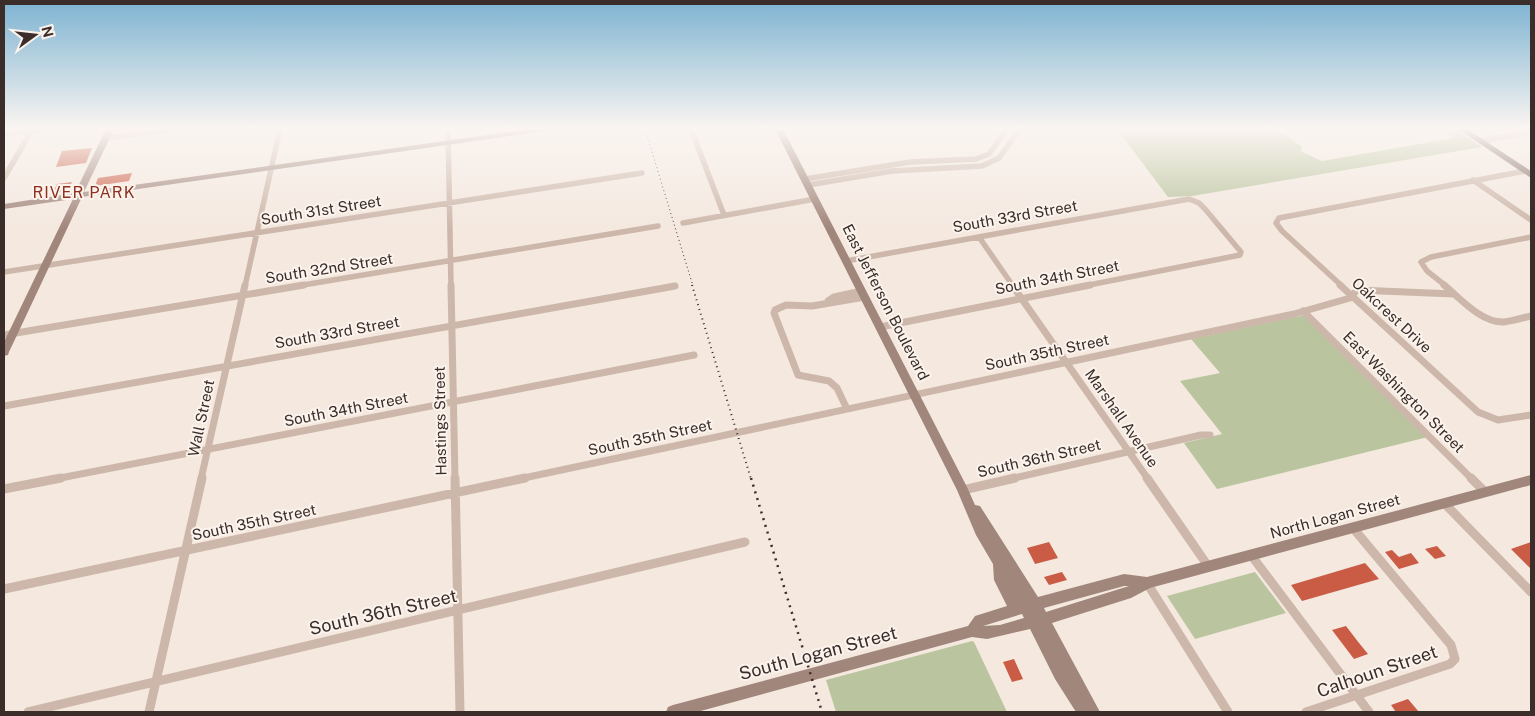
<svg xmlns="http://www.w3.org/2000/svg" width="1535" height="716" viewBox="0 0 1535 716" font-family="'Public Sans',sans-serif">
	<style>
		.green { fill: #bac49e }
		.building { fill: #ca5c46 }
		.lines { fill: none; stroke-linecap: round; stroke-linejoin: round }
		.street-far2 { stroke: #cdb7aa; stroke-width: 5.5 }
		.street-far1 { stroke: #cdb7aa; stroke-width: 7 }
		.street { stroke: #cdb7aa; stroke-width: 9 }
		.secondary { fill: #a1867b; fill-rule: evenodd }
		.primary { fill: #7c635a; fill-rule: evenodd }
		.rail-far2 { stroke: #3a2d2a; stroke-width: 1; stroke-dasharray: 1 3; stroke-linecap: butt }
		.rail-far1 { stroke: #3a2d2a; stroke-width: 2; stroke-dasharray: 1 4; stroke-linecap: butt }
		.rail { stroke: #3a2d2a; stroke-width: 2.5; stroke-dasharray: 2 5; stroke-linecap: butt }
		.labels { text-anchor: middle; dominant-baseline: central; stroke-width: 4; stroke-linejoin: round; paint-order: stroke }
		.street-label { font-size: 15px; fill: #3a2d2a; stroke: #fbf3ec }
		.neighbourhood-label { font-size: 16px; letter-spacing: 1px; fill: #8c301f; stroke: #fbf3ec }
		.near-street-label { font-size: 18px; fill: #3a2d2a; stroke: #fbf3ec }
	</style>
	<rect width="100%" height="100%" fill="#f4e8df"/>
	<path class="green" d="M1117,129H1267L1285,134L1302,147L1301,150L1302,152L1322,161L1454,138L1442,129H1455L1482,147L1192,196L1168,197Z
		M1305,315L1428,437L1217,489L1184,443L1222,434L1180,381L1220,373L1191,339Z
		M1255,572L1286,613L1195,639L1167,596Z
		M972,641L974,642L1007,712H836L826,680Z"/>
	<path class="building" d="M92,148L86,163L56,167L62,151Z
		M132,173L129,181L95,186L98,178Z
		M72,182L68,190L53,193L57,184Z
		M1049,542L1058,558L1035,564L1027,548Z
		M1531,542V569L1511,549Z
		M1437,546L1446,556L1435,559L1425,549Z
		M1392,550L1399,557L1411,553L1419,563L1399,569L1385,552Z
		M1365,563L1379,579L1302,601L1291,585Z
		M1062,572L1067,580L1049,585L1044,577Z
		M1346,626L1359,643L1368,654L1354,659L1332,630Z
		M1014,659L1023,679L1012,682L1003,662Z
		M1408,699L1419,712H1396L1391,705Z"/>
	<g class="lines">
		<path class="street-far2" d="M448,129L451,286
			M691,129L724,215
			M4,134L44,129
			M105,138L175,129
			M1481,141L1531,132
			M4,178L32,130
			M805,179L910,162L976,159L989,154L1007,129
			M1473,180L1531,220
			M808,185L892,171L982,166L999,158L1020,129
			M683,223L815,199
			M979,237L1013,286
			M846,261L1189,199L1199,203L1205,209L1241,252L1240,255L1084,286
			M4,272L642,173
			M245,286L280,129
			M297,286L658,226
			M1342,286L1282,231L1276,223L1279,218L1525,171
			M1446,286L1427,271L1421,262L1431,257L1531,237"/>
		<path class="street-far1" d="M451,285L455,479
			M1012,285L1148,479
			M1340,285L1478,412L1498,420L1531,415
			M1444,285C1460,298 1481,323 1504,322C1513,321 1522,318 1531,316
			M828,301L834,297L862,291
			M1303,311L1472,479
			M880,327L1090,285
			M4,335L304,285
			M4,406L675,286
			M847,409L837,388L829,381L798,375L774,313L775,310L786,305L812,306L865,297
			M55,479L694,355
			M201,479L245,285
			M519,479L1294,314L1350,298L1357,290L1454,294
			M1010,479L1201,435H1210"/>
		<path class="street" d="M455,478L460,712
			M1147,478L1208,566
			M1471,478L1485,492
			M4,489L61,478
			M963,490L1015,478
			M1444,503L1531,592
			M1251,555L1369,712
			M1147,583L1228,712
			M4,589L525,478
			M28,712L745,542
			M149,712L202,478
			M1306,712L1450,664L1455,659L1451,645L1353,528"/>
		<path class="secondary" d="M106,129H114L84,192L530,129H549L545,131L82,197L9,352L8,355L4,356V342L73,199L4,209V204L75,193Z
			M775,129H783L967,487L975,505L980,506L1038,597L1124,574L1147,577L1531,475V485L1150,588L1131,598L1052,623L1100,712H1076L1055,679L1030,629L987,639L972,637L697,712H666L668,707L673,705L968,626L975,616L1007,606L994,580L993,564L976,535L957,490ZM1124,586H1129L1046,612L1044,608ZM1022,614L1024,618L1000,625L983,626Z"/>
		<path class="primary" d="M1458,129H1467L1531,171V178Z"/>
		<path class="rail-far2" d="M645,129L693,286"/>
		<path class="rail-far1" d="M692,285L751,479"/>
		<path class="rail" d="M751,478L822,712"/>
	</g>
	<linearGradient id="sky" x2="0" y2="1"><stop stop-color="#7db3d2"/><stop offset="0.56" stop-color="#faf5f1"/><stop offset="1" stop-color="#faf5f1" stop-opacity="0"/></linearGradient>
	<rect width="1535" height="229" fill="url(#sky)"/>
	<g class="labels">
		<g class="street-label">
			<text transform="translate(321 210) rotate(-9)">South 31st Street</text>
			<text transform="translate(1015 216) rotate(-10)">South 33rd Street</text>
			<text transform="translate(329 268) rotate(-9)">South 32nd Street</text>
			<text transform="translate(1057 277) rotate(-11)">South 34th Street</text>
			<text transform="translate(886 302) rotate(63)">East Jefferson Boulevard</text>
			<text transform="translate(1392 315) rotate(43)">Oakcrest Drive</text>
			<text transform="translate(337 332) rotate(-10)">South 33rd Street</text>
			<text transform="translate(1047 352) rotate(-12)">South 35th Street</text>
			<text transform="translate(1404 392) rotate(45)">East Washington Street</text>
			<text transform="translate(346 409) rotate(-11)">South 34th Street</text>
			<text transform="translate(201 418) rotate(-78)">Wall Street</text>
			<text transform="translate(1122 418) rotate(55)">Marshall Avenue</text>
			<text transform="translate(440 421) rotate(-91)">Hastings Street</text>
			<text transform="translate(650 437) rotate(-12)">South 35th Street</text>
			<text transform="translate(1039 458) rotate(-13)">South 36th Street</text>
			<text transform="translate(1335 516) rotate(-15)">North Logan Street</text>
			<text transform="translate(254 522) rotate(-12)">South 35th Street</text>
		</g>
		<g class="neighbourhood-label">
			<text x="84" y="192">RIVER PARK</text>
		</g>
		<g class="near-street-label">
			<text transform="translate(383 612) rotate(-13)">South 36th Street</text>
			<text transform="translate(818 653) rotate(-15)">South Logan Street</text>
			<text transform="translate(1377 671) rotate(-19)">Calhoun Street</text>
		</g>
	</g>
	<rect width="1535" height="716" fill="none" stroke="#3a2d2a" stroke-width="10"/>
	<g transform="translate(35 35) rotate(75)" stroke="#fbf3ec" stroke-width="4" paint-order="stroke">
	<path d="M0-4L9 19L0 12L-9 19Z" fill="#3a2d2a"/>
	<text y="-8" font-size="14" font-weight="bold" text-anchor="middle" fill="#3a2d2a">N</text>
	</g>
</svg>
